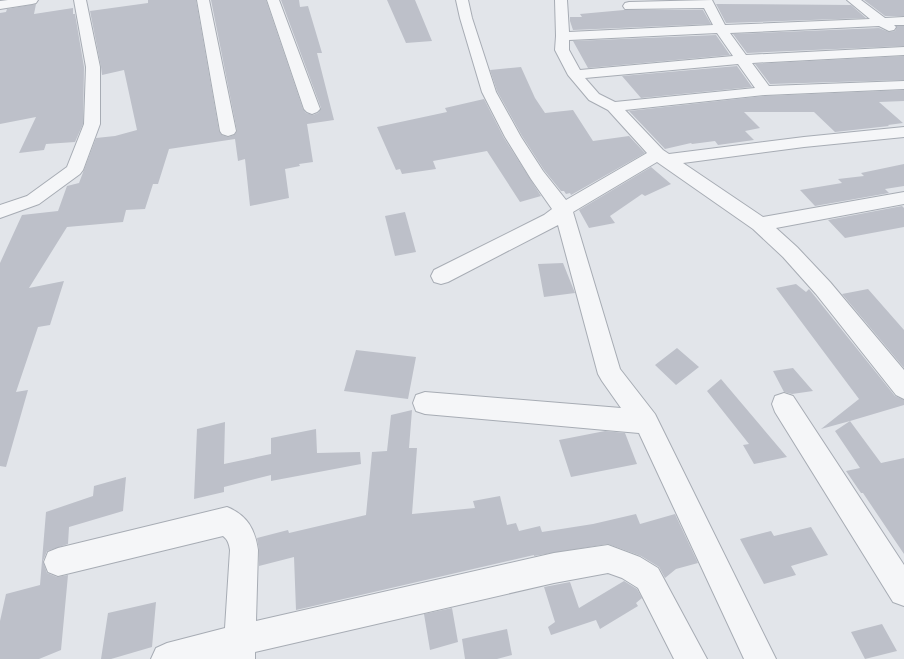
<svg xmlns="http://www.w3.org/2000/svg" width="904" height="659" viewBox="0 0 904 659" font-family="Mulish,sans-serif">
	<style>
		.building { fill: #bdc0c9 }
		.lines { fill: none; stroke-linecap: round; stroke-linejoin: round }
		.minor-casing { stroke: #a7acb4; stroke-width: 2 }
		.minor { fill: #f5f6f8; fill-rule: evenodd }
	</style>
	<rect width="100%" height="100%" fill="#e2e5ea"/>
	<path class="building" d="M148,0H196L219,131L222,135L228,137L234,135L237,131L211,0H266L303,109L306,113L313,115L318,113L321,108L281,0H299L300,7L308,6L322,53H317L334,120L307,124L313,162L299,164L300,166L285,169L289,198L250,206L245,159L238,161L235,139L169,149L158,184H153L145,209L126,210L123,222L67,227L29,288L64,281L50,325L38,327L16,392L28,390L6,467L0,466V263L22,215L58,211L67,186L79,183L96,138L115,136L137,130L124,70L102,75L101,67L90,11L148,3Z
		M387,0H415L432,41L406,43Z
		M864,0H904V16H885Z
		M36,4L34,14L73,8V14H75L84,67L83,124L75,142L46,144L44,150L19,153L36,117L0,124V13L6,12L7,9Z
		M716,4L851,5L866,18L726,23Z
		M624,10H703L711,24L573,30L570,21V17H582L580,14Z
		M897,26H904V46L747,53L733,34L879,28L889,32L895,31Z
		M716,35L730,55L588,68L573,41Z
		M904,56V80L770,84L755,64Z
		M737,66L752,87L641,98L622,76Z
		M521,67L535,98L545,113L573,110L593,141L629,136L645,153L571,195L570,193L566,194L564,191H561L544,170L522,136L497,91L490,70Z
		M904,90V101L879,102L903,123L888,125L889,126L835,132L814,112H744L760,128L745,131L754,140L718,145L715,141L692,144L691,143L665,149L629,111L765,96Z
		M484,99L504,138L541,196L520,202L487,151L433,161L436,169L402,174L400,169L396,170L377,127L447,112L445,108Z
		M904,164V186L885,189L889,193L815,206L800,190L842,183L838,179L864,176L861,173Z
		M651,167L671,184L645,196L642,194L610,216L615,223L589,228L579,210Z
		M902,206L904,208V227L845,238L828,220Z
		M405,212L416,252L395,256L385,216Z
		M563,263L575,293L544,297L538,264Z
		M796,284L806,292L809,289L895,396L904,400V405L850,421L881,463L904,458V554L863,493H861L846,471L860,468L835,431L850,421L821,429L859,399L776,288Z
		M868,289L904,330V368L842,294Z
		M677,348L699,367L676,385L655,365Z
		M356,350L416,357L408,399L344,391Z
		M793,368L813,391L792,394L784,392L773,371Z
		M721,379L787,457L754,464L743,445L749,444L707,391Z
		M412,410L409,448H417L412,514L475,508L473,501L500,496L507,525L516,523L519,531L540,526L542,532L593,524L636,514L640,524L675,514L698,563L676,569L665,578L659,567L641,556L608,544L534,556V555L296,610L294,557L259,566V550L257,538L288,530L289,533L366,515L372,452L387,451L391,415Z
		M225,422L224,464L271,454V438L316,429L317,453L360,452L361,464L271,481V475L224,487V492L194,499L197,429Z
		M605,431L625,433L637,464L571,477L559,440Z
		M126,477L123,511L69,527L68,544L47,551L43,561L47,573L57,577L68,575L61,650L39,659H0V621L6,594L40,585L46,512L93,496L94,486Z
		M811,527L828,555L791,566L796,575L764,584L740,539L771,531L774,536Z
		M624,581L637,589L642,598L636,603L638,606L600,629L596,620L551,635L548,627L555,622L544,587L570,582L579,608Z
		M156,602L152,647L111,659H101L108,613Z
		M452,608L458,642L430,650L424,614Z
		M882,624L897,651L865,659L851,632Z
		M507,629L512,655L497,659H465L462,639Z"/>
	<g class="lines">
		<defs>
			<path id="minor" d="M8,0H38L36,3L32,4L0,9V1Z
				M74,0H86L100,67V124L83,170L80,174L39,204L0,218V205L27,196L67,167L84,124L86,67Z
				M197,0H209L236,131L234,134L228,136L222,134L220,131Z
				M267,0H279L320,109L317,112L312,114L307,112L304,109Z
				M456,0H468L472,18L496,92L521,137L543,171L566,200L647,153L608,110L589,100L568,75L555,50L556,36L555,0H567L569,32L713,25L704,8L625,9L623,6L625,3L629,2L712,0L725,25L870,19L847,0H861L885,18L904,17V25H894L896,27L894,30L889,31L879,26L730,33L746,55L904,47V55L752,63L769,86L904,81V89L765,95L625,110L663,150L669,154L804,137L904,127V137L804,147L683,163L763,217L904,192V204L776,228L797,247L830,282L904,370V399L896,395L816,294L783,257L753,229L657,162L573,212L620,369L655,414L776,659H744L639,433L425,414L416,411L413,403L416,395L425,392L621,408L602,381L598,374L558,225L448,282L441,284L434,282L431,276L434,270L544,215L552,209L531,179L505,137L482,92L460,18ZM717,33L733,56L580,70L569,50V40ZM738,64L755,88L615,102L599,94L585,78Z
				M784,393L793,396L904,565V606L893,602L775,412L772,404L775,396Z
				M227,507C247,515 255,529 258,550L256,621L554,553L608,545L640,557L658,568L707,659H674L638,588L622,578L608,573L554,583L255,652V659H151L156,648L167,643L225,628L230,550C229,544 228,540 223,536L58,576L48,572L44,562L48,552L58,548Z"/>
		</defs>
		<use href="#minor" class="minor-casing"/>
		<use href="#minor" class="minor"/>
	</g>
</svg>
